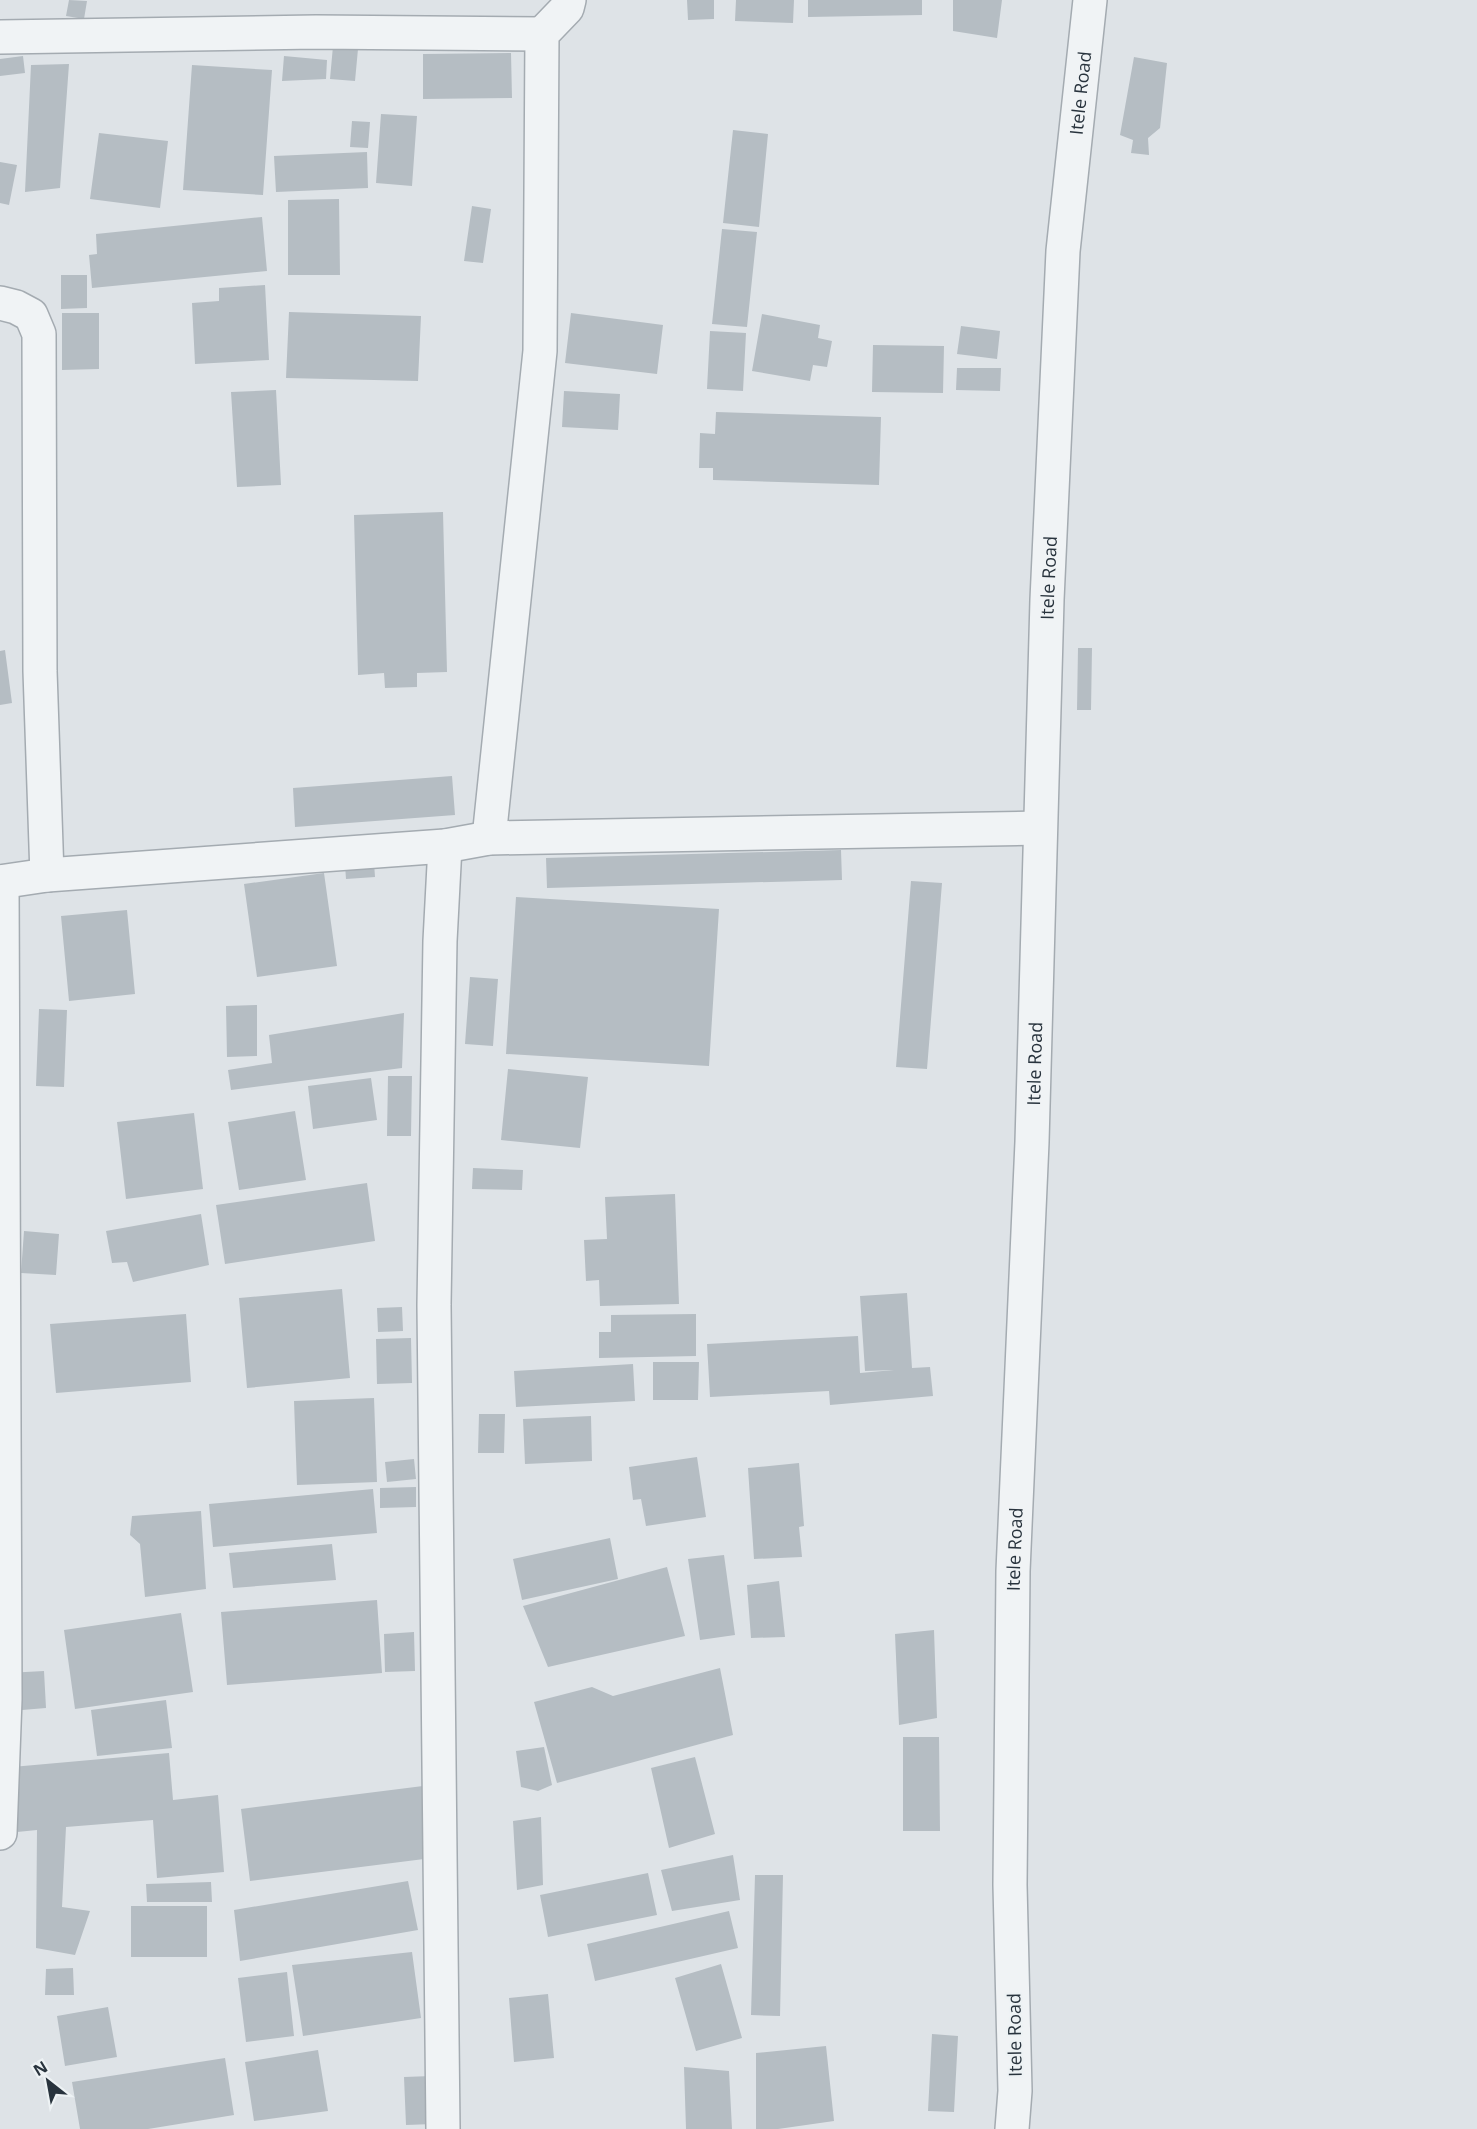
<svg xmlns="http://www.w3.org/2000/svg" width="1477" height="2129" viewBox="0 0 1477 2129" font-family="'Open Sans',sans-serif">
	<style>
		.building { fill: #b5bdc3 }
		.lines { fill: none; stroke-linecap: round; stroke-linejoin: round }
		.street-casing { stroke: #a4abb1; stroke-width: 36 }
		.street { stroke: #f0f3f5; stroke-width: 33 }
		.labels { text-anchor: middle; dominant-baseline: central; stroke-width: 4.5; stroke-linejoin: round; paint-order: stroke }
		.street-label { font-size: 18px; fill: #28333d; stroke: #edf2f4 }
	</style>
	<rect width="100%" height="100%" fill="#dee3e7"/>
	<path class="building" d="M69,0L87,1L84,19L66,16Z
		M687,0H714V19L688,20Z
		M736,0H794L793,23L735,21Z
		M808,0H922V15L808,17Z
		M953,0H1002L997,38L953,31Z
		M333,46L358,49L355,81L330,79Z
		M511,53L512,98L423,99V54Z
		M23,56L25,73L0,76V59Z
		M284,56L327,60L326,79L282,81Z
		M1134,57L1167,63L1160,128L1148,138L1149,155L1131,153L1133,140L1120,135Z
		M69,64L60,188L25,192L31,65Z
		M192,65L272,70L263,195L183,190Z
		M381,114L417,116L412,186L376,183Z
		M352,121L370,122L368,148L350,147Z
		M733,130L768,134L759,227L723,223Z
		M99,133L168,141L160,208L90,199Z
		M367,152L368,188L276,192L274,156Z
		M0,162L17,165L9,205L0,203Z
		M339,199L340,275H288V200Z
		M472,206L491,209L483,263L464,261Z
		M262,217L267,271L92,288L89,255L97,254L96,234Z
		M722,229L757,232L747,327L712,324Z
		M61,275H87V308L61,309Z
		M265,285L269,360L195,364L192,303L219,301V288Z
		M289,312L421,316L418,381L286,378Z
		M62,313H99V369L62,370Z
		M571,313L663,325L657,374L565,363Z
		M762,314L820,325L818,338L832,341L827,367L813,365L810,381L752,371Z
		M961,326L1000,331L997,359L957,354Z
		M710,331L746,333L743,391L707,389Z
		M873,345L944,346L943,393L872,392Z
		M957,368H1001L1000,391L956,390Z
		M276,390L281,485L237,487L231,392Z
		M564,391L620,394L618,430L562,427Z
		M716,412L881,417L879,485L713,480V468H699L700,433L715,434Z
		M443,512L447,672L417,673V687L385,688L384,673L358,675L354,515Z
		M1078,648H1092L1091,710H1077Z
		M5,650L12,703L0,705V651Z
		M452,776L455,815L295,827L293,788Z
		M841,850L842,880L547,888L546,858Z
		M374,863L375,877L346,879L345,865Z
		M324,873L337,966L257,977L244,884Z
		M911,881L942,883L927,1069L896,1067Z
		M516,897L719,909L709,1066L506,1054Z
		M127,910L135,994L69,1001L61,916Z
		M470,977L498,979L493,1046L465,1044Z
		M257,1005V1056L227,1057L226,1006Z
		M39,1009L67,1010L64,1087L36,1086Z
		M404,1013L402,1068L231,1090L228,1070L272,1063L269,1035Z
		M508,1069L588,1077L580,1148L501,1140Z
		M388,1076H412L411,1136H387Z
		M371,1078L377,1120L313,1129L308,1086Z
		M295,1111L306,1180L239,1190L228,1122Z
		M194,1113L203,1189L126,1199L117,1122Z
		M473,1168L523,1170L522,1190L472,1189Z
		M367,1183L375,1241L225,1264L216,1205Z
		M675,1194L679,1304L600,1306L599,1280L586,1281L584,1240L607,1239L605,1197Z
		M201,1214L209,1265L133,1282L127,1262L112,1263L106,1231Z
		M24,1231L59,1234L56,1275L21,1273Z
		M342,1289L350,1378L247,1388L239,1298Z
		M907,1293L912,1368L930,1367L933,1396L830,1405L829,1391L710,1397L707,1344L858,1336L860,1373L894,1370L865,1371L860,1296Z
		M402,1307L403,1331L378,1332L377,1308Z
		M186,1314L191,1382L56,1393L50,1324Z
		M696,1314V1356L599,1358V1332H611V1315Z
		M411,1338L412,1383L377,1384L376,1339Z
		M653,1362H699L698,1400H653Z
		M633,1364L635,1401L516,1407L514,1371Z
		M374,1398L377,1482L297,1485L294,1401Z
		M479,1414H505L504,1453H478Z
		M591,1416L592,1461L525,1464L523,1419Z
		M697,1457L706,1517L646,1526L641,1499L633,1500L629,1467Z
		M414,1459L416,1479L387,1482L385,1462Z
		M799,1463L804,1526L799,1527L802,1557L754,1559L748,1468Z
		M416,1487V1507L380,1508V1488Z
		M373,1489L377,1533L213,1547L209,1504Z
		M201,1511L206,1589L145,1597L140,1544L130,1535L132,1516Z
		M610,1538L618,1579L522,1600L513,1559Z
		M332,1544L336,1580L233,1588L229,1553Z
		M724,1555L735,1635L700,1640L688,1559Z
		M667,1567L685,1636L548,1667L523,1606Z
		M779,1581L785,1637L751,1638L747,1585Z
		M377,1600L382,1673L227,1685L221,1612Z
		M181,1613L193,1692L75,1709L64,1630Z
		M934,1630L937,1718L899,1725L895,1634Z
		M414,1632L415,1671L385,1672L384,1634Z
		M720,1668L733,1735L557,1783L534,1702L592,1687L613,1696Z
		M44,1671L46,1708L10,1711L7,1673Z
		M166,1700L172,1748L97,1756L91,1710Z
		M903,1737H939L940,1831H903Z
		M544,1747L552,1785L538,1791L521,1787L516,1751Z
		M169,1753L173,1800L218,1795L224,1872L157,1878L153,1820L66,1827L62,1907L90,1911L75,1955L36,1948L37,1830L17,1832L12,1767Z
		M695,1757L715,1834L669,1848L651,1768Z
		M423,1786L432,1858L250,1881L241,1809Z
		M541,1817L543,1885L517,1890L513,1821Z
		M733,1855L740,1900L672,1911L661,1870Z
		M648,1873L657,1915L548,1937L540,1895Z
		M755,1875H783L780,2016L751,2015Z
		M408,1881L418,1930L240,1961L234,1910Z
		M211,1882L212,1902H147L146,1884Z
		M131,1906H207V1957H131Z
		M729,1911L738,1948L595,1981L587,1944Z
		M412,1952L421,2018L303,2036L292,1965Z
		M721,1964L742,2038L696,2051L675,1978Z
		M73,1968L74,1995H45L46,1969Z
		M287,1972L294,2036L246,2042L238,1978Z
		M548,1994L554,2058L514,2062L509,1998Z
		M108,2007L117,2057L65,2066L57,2016Z
		M932,2034L958,2036L954,2112L928,2111Z
		M826,2046L834,2121L778,2129H756V2053Z
		M318,2050L328,2111L254,2121L245,2062Z
		M225,2058L234,2115L148,2129H80L72,2082Z
		M684,2067L729,2071L732,2129H686Z
		M432,2076L433,2124L406,2125L404,2077Z"/>
	<g class="lines">
		<defs>
			<g id="street">
				<path d="M0,37L316,32L542,34"/>
				<path d="M0,303L16,307L31,315L39,334L40,671L47,875"/>
				<path d="M489,838L540,351L542,34L567,8L569,0"/>
				<path d="M0,882L47,875L445,846L489,838L1040,828"/>
				<path d="M0,1833L5,1699L2,882"/>
				<path d="M443,2129L434,1305L440,941L445,846"/>
				<path id="s1" d="M1012,2129L1015,2091L1010,1885L1013,1571L1032,1142L1047,600L1063,251L1090,0"/>
			</g>
		</defs>
		<use href="#street" class="street-casing"/>
		<use href="#street" class="street"/>
	</g>
	<g class="labels">
		<g class="street-label">
			<text stroke="none"><textPath href="#s1" startOffset="2038">Itele Road</textPath></text>
			<text stroke="none"><textPath href="#s1" startOffset="1552">Itele Road</textPath></text>
			<text stroke="none"><textPath href="#s1" startOffset="1066">Itele Road</textPath></text>
			<text stroke="none"><textPath href="#s1" startOffset="580">Itele Road</textPath></text>
			<text transform="translate(1014 2035) rotate(-91)">Itele Road</text>
		</g>
	</g>
	<g transform="translate(48 2081) rotate(329)" stroke="#edf2f4" stroke-width="4.5" paint-order="stroke">
	<path d="M0-4.5L10 22L0 15L-10 22Z" fill="#28333d"/>
	<text y="-9" font-size="16" font-weight="bold" text-anchor="middle" fill="#28333d">N</text>
	</g>
</svg>
